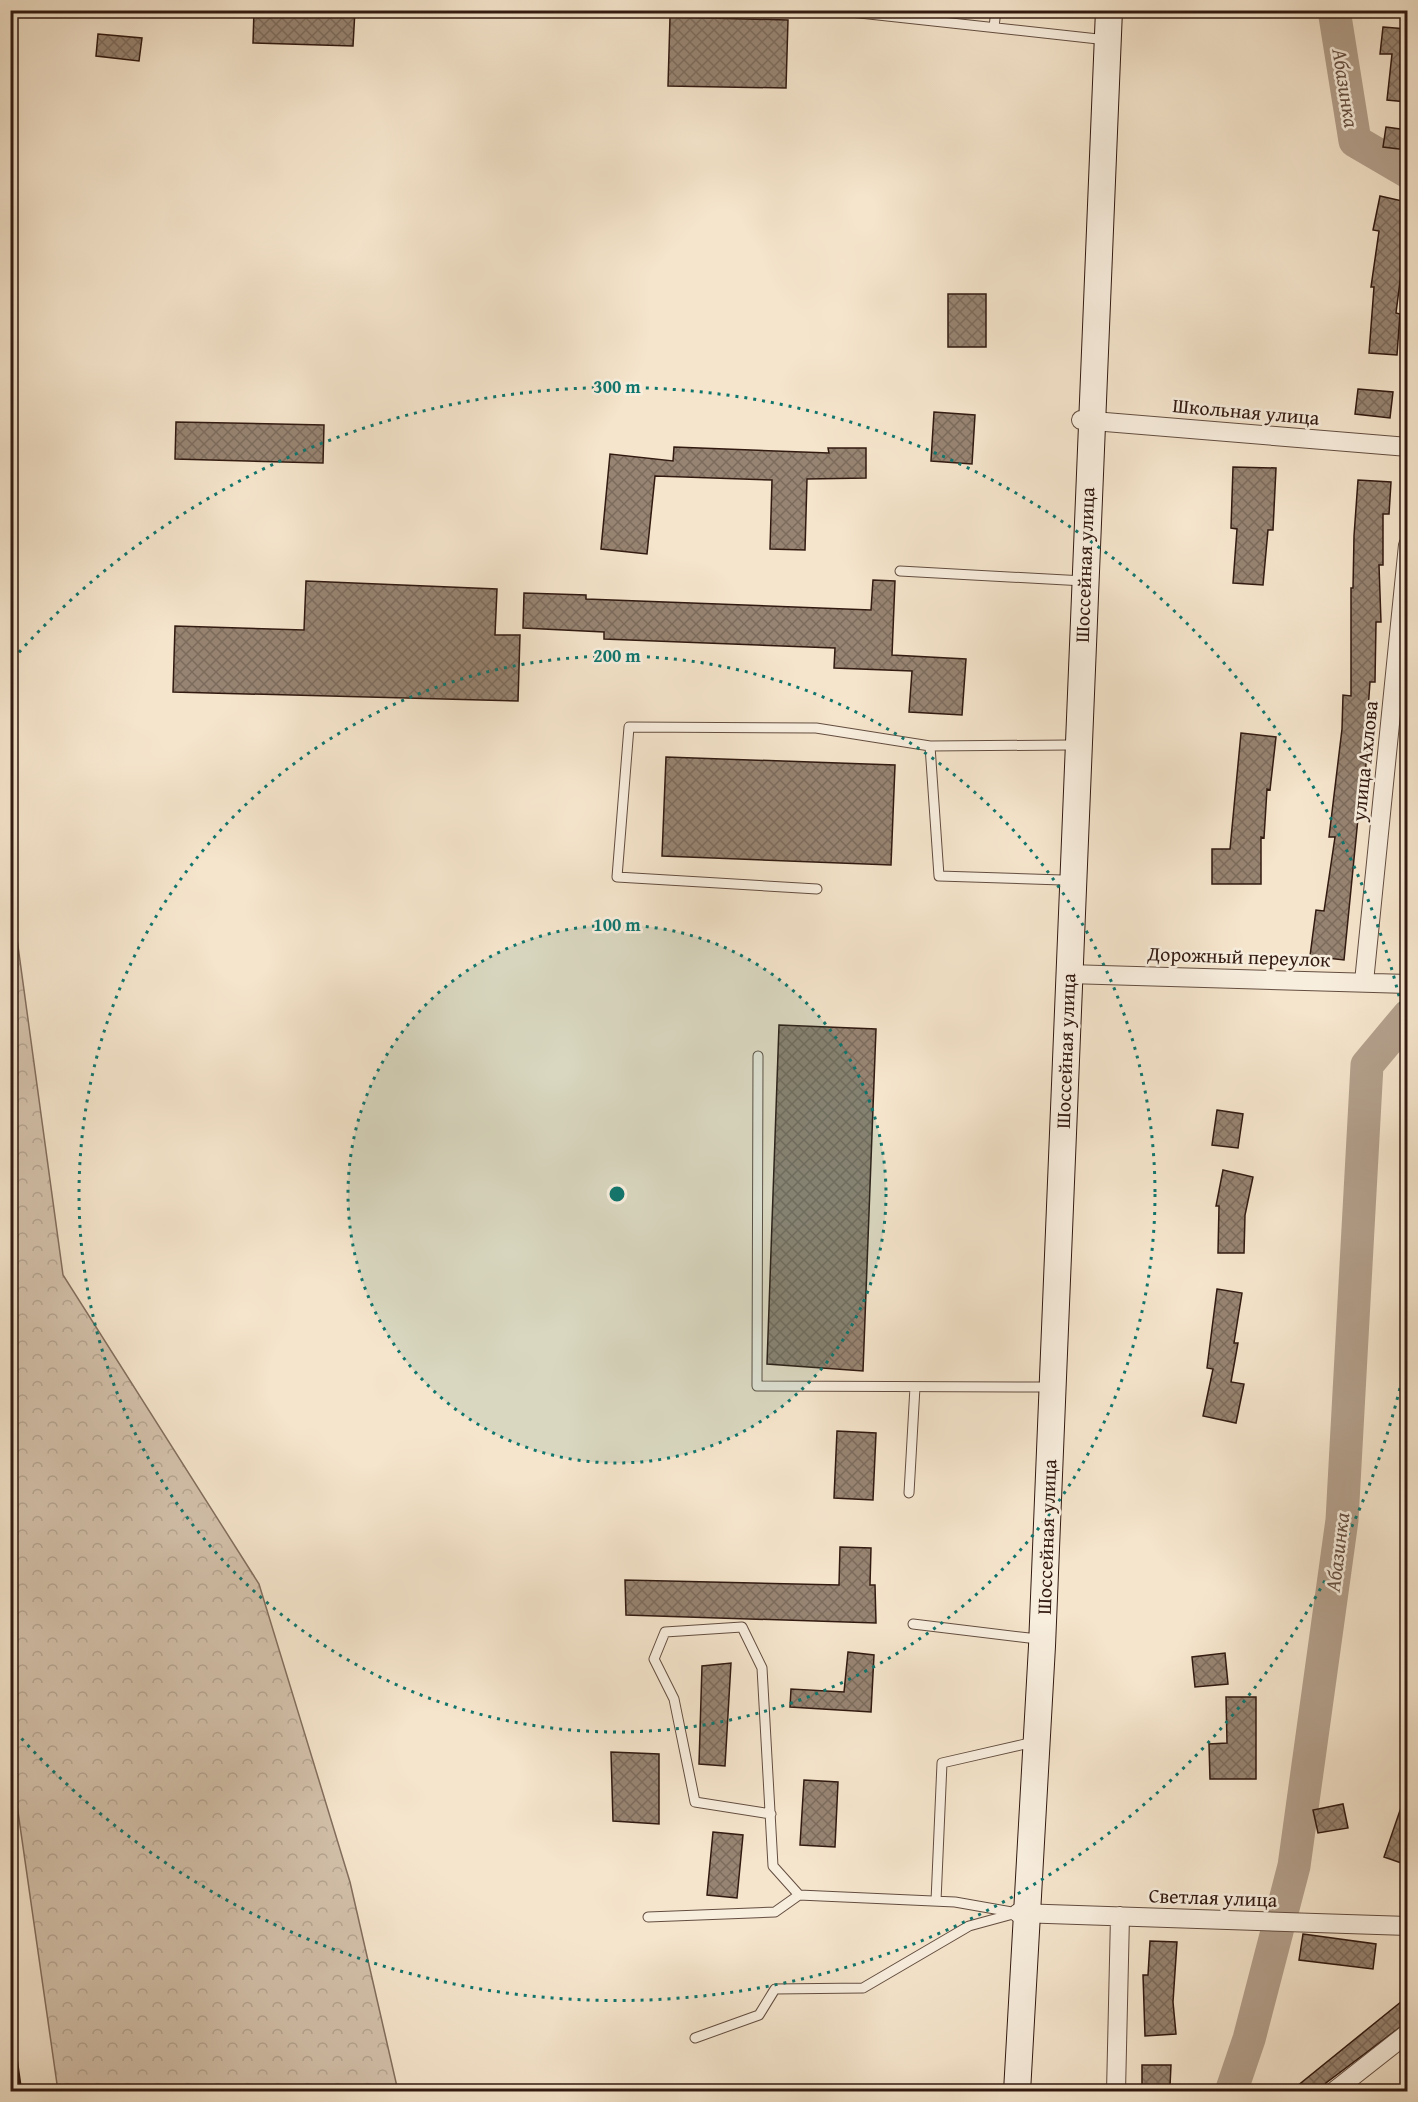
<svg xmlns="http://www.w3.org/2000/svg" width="1418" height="2102" viewBox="0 0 1418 2102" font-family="'Gentium Book Plus',serif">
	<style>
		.forest { fill: url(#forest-crowns); stroke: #836e5e; stroke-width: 1.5 }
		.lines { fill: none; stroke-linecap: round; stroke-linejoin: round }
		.river { stroke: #b3a08c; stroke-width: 33 }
		.building { fill: url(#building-cross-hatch); stroke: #321a11; stroke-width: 1.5 }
		.lane-casing { stroke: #634d40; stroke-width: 11 }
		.street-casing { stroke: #634d40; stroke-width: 20 }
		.secondary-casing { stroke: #321a11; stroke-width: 28 }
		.lane { stroke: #f8eede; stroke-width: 9 }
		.street { stroke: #f8eede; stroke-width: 18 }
		.secondary { stroke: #f8eede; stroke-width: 26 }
		.rail-casing { stroke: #321a11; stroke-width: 7 }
		.rail { stroke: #f8eede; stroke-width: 4.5; stroke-dasharray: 14; stroke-linecap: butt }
		.ring { fill: none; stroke: #0f766e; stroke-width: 3; stroke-dasharray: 3 6 }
		.labels { text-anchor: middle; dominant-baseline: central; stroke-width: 5; stroke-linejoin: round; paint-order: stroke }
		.street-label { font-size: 20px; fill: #321a11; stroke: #f8eede }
		.water-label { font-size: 21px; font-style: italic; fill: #665042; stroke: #f8eede }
		.centre { fill: #0f766e; stroke: #f8eede; stroke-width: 3 }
		.ring-label { font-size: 18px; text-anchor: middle; font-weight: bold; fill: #0f766e; stroke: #f8eede; stroke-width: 5; stroke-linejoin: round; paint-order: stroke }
	</style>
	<defs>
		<pattern id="forest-crowns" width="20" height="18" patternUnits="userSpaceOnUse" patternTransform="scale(1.5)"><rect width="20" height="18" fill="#d4c2ac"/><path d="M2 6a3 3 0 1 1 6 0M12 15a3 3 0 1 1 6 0" fill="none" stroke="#b6a693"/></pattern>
		<pattern id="building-cross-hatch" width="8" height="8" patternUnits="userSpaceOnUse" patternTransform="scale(1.5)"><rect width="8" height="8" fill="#978472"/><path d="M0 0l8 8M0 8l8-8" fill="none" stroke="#7c6b5c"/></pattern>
	</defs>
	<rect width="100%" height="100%" fill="#f5e5cc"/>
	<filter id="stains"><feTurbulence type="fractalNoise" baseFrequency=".00333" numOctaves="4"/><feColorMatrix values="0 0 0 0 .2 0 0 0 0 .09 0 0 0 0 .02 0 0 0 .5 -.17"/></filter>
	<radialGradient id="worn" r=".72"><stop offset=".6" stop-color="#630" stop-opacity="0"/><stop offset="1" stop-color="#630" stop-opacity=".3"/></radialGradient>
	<path class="forest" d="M11,895L63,1275L259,1584L350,1882L398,2091H58L10,1756Z"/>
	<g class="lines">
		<path class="river" d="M1334,10L1355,141L1408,172
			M1231,2092L1249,2039L1294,1866L1342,1520L1367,1065L1408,1016"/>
	</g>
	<path class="building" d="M254,10H355L353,46L253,43Z
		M670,17L788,20L786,88L668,86Z
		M1383,27L1407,29V102L1387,100L1392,54H1380Z
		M98,34L142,38L139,61L96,56Z
		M1386,127L1407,130V150L1383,147Z
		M1380,196L1407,202V227L1396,313L1400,314L1397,355L1369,353L1374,287H1371L1379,231L1373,230Z
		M948,294H986V347H948Z
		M1358,389L1393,392L1390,418L1355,414Z
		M934,412L975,415L972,464L931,461Z
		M176,422L324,425L323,463L175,459Z
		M674,447L829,453L828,448H866V478L807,479L805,550L770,549L772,480L655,476L647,554L601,549L610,454L673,461Z
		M1233,467L1276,468L1273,530H1268L1263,585L1233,583L1237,529L1231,528Z
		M1358,480L1391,482L1389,514H1383V565H1379L1381,622H1376L1375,682H1370L1365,752H1367L1364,788H1361L1344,960L1310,956L1316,910L1324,911L1335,837H1329L1342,729L1343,695L1351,696V588H1353L1354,536Z
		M873,580L895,581L892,655L966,659L962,715L909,712L912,671L834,668L835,648L604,639V632L523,628L524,593L586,595V599L871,610Z
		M306,581L497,589L495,635H520L518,701L173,692L175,626L304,630Z
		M1241,733L1276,737L1270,790L1267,789L1264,838L1261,837V884H1212V849H1230Z
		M666,757L895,765L891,865L662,856Z
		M779,1025L876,1029L863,1371L767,1364Z
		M1217,1110L1243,1114L1238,1148L1212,1145Z
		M1223,1170L1253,1177L1245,1215L1244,1253H1218L1219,1206H1216Z
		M1217,1289L1242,1293L1234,1343H1238L1231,1382L1244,1384L1236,1423L1203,1416L1213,1369L1207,1368Z
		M837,1431L876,1433L873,1500L834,1498Z
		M840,1547L871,1548L870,1585H875L876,1623L626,1615L625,1580L839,1585Z
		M848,1652L874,1655L871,1712L790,1707L791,1689L844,1692Z
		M1225,1653L1228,1684L1195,1687L1192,1657Z
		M731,1663L725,1766L699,1764L702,1666Z
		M1226,1697H1256V1779H1210L1209,1744L1227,1743Z
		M611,1752L659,1754V1824L613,1821Z
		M804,1780L838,1782L835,1847L800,1845Z
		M1406,1793H1407V1865L1384,1857Z
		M1343,1804L1348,1828L1318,1833L1313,1810Z
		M713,1832L743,1835L737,1898L707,1895Z
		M1303,1934L1376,1944L1373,1969L1299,1960Z
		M1150,1941L1177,1942L1173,2002L1176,2034L1145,2036L1143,1975H1148Z
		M1407,1997V2022L1326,2083L1322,2091H1291Z
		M1142,2065H1171L1170,2086H1142Z"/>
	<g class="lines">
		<defs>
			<path id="lane" d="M832,10L1098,39
				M994,27L996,10
				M900,571L1084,581
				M930,746L1068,745
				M817,889L617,877L629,727L816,728L930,746L939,876L1062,880
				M758,1056L757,1386L1039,1387
				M909,1493L915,1387
				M913,1624L1029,1638
				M771,1814L695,1802L674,1699L654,1659L665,1632L742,1627L762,1668L773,1866L799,1895
				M936,1901L942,1763L1025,1744
				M648,1917L775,1912L799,1895L955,1902L1018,1913
				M695,2038L759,2015L775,1989L863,1988L969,1926L1013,1914"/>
			<path id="street" d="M1081,420L1408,447
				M1068,974L1408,984
				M1364,982L1408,545
				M1018,1913L1408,1926
				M1116,2092L1120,1916
				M1333,2092L1408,2033"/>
			<path id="secondary" d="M1017,2092L1042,1646L1109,10"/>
		</defs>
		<use href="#lane" class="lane-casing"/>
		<use href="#street" class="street-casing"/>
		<use href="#secondary" class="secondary-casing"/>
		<use href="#lane" class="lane"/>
		<use href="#street" class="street"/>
		<use href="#secondary" class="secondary"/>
		<defs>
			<path id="rail" d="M10,2029L19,2092"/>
		</defs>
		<use href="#rail" class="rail-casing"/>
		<use href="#rail" class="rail"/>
	</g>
	<circle cx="617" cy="1194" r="269" fill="#0f766e" fill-opacity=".12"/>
	<g class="ring">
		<circle cx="617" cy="1194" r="269"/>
		<circle cx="617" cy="1194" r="538"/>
		<path d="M1406 1362A807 807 0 0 1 13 1729M13 659A807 807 0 0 1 1406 1026"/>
	</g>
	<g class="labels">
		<g class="street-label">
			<text transform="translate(1246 411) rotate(5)">Школьная улица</text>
			<text transform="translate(1084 565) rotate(-88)">Шоссейная улица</text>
			<text transform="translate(1364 761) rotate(-84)">улица Ахлова</text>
			<text transform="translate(1239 956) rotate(2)">Дорожный переулок</text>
			<text transform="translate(1065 1051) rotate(-88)">Шоссейная улица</text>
			<text transform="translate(1046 1537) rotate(-88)">Шоссейная улица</text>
			<text transform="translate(1213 1897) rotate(2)">Светлая улица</text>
		</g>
		<g class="water-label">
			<text transform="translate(1346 88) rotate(81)">Абазинка</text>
			<text transform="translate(1337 1552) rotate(-83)">Абазинка</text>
		</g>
	</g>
	<circle cx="617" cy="1194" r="9" class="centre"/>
	<g class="ring-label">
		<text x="617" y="393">300 m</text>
		<text x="617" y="662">200 m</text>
		<text x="617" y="931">100 m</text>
	</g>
	<rect width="1418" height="2102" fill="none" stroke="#f5e5cc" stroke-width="36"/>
	<rect x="12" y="12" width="1394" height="2078" fill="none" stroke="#321a11" stroke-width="3"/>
	<rect x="18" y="18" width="1382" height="2066" fill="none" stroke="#321a11" stroke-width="1.5"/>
	<rect width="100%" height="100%" filter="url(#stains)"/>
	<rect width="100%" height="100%" fill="url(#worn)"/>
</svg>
